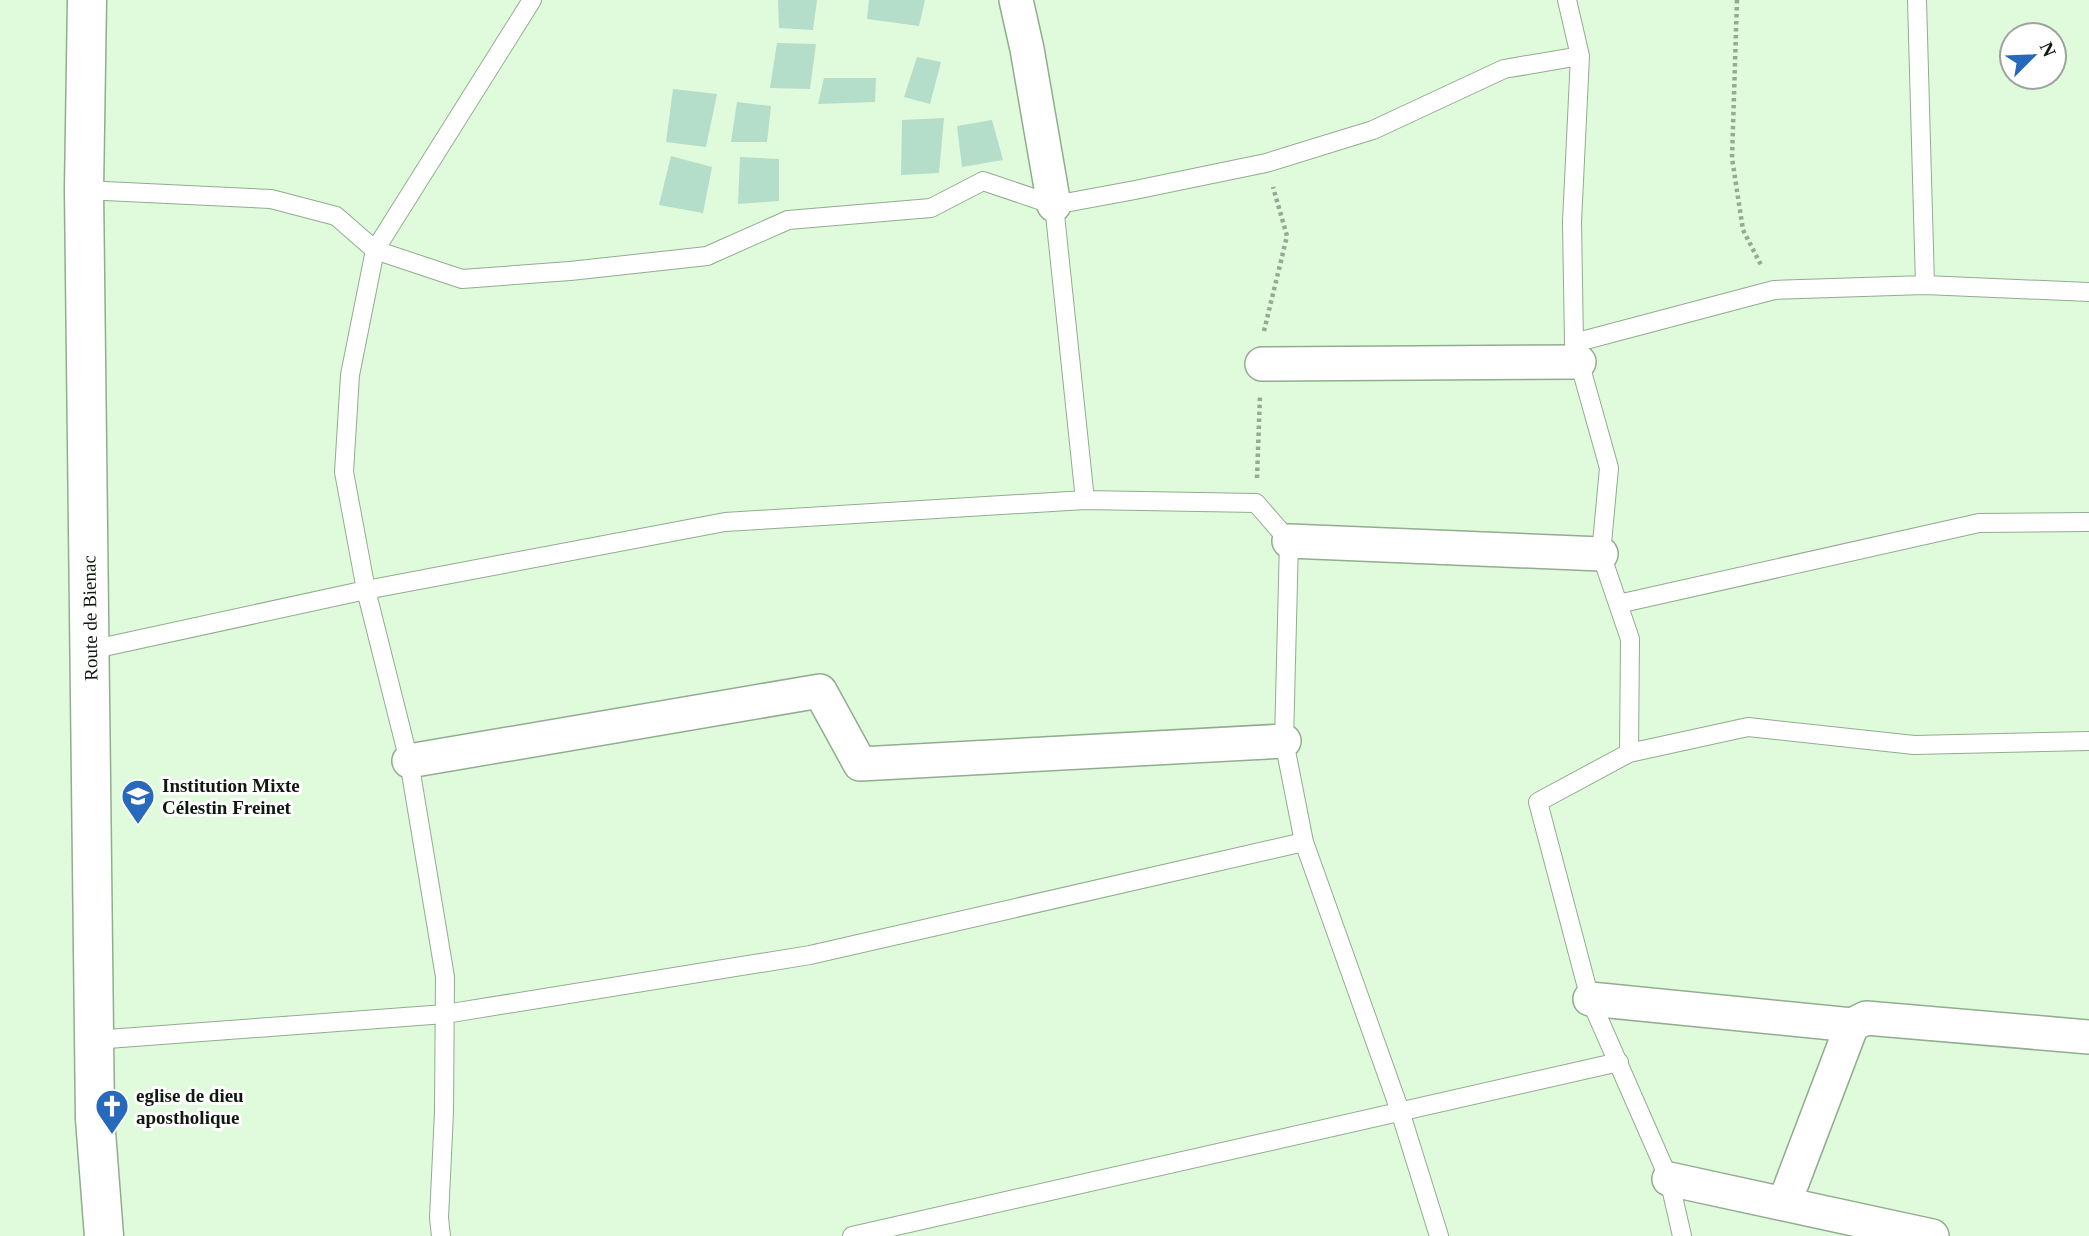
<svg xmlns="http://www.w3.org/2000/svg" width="2089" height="1236" viewBox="0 0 2089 1236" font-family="'Times New Roman',serif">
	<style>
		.building { fill: #b4ddca }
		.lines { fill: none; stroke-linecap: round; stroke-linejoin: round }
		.lane-casing { stroke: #92ac8f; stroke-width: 20 }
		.street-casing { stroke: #92ac8f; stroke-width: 36 }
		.secondary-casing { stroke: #92ac8f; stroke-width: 41 }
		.path { stroke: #95aa93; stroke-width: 4.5; stroke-dasharray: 3.5 3.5; stroke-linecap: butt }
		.lane { stroke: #fff; stroke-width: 18 }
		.street { stroke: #fff; stroke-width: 33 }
		.secondary { stroke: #fff; stroke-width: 38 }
		.labels { text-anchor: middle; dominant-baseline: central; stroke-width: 6; stroke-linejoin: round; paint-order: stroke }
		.street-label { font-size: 19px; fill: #10190f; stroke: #fff }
		.poi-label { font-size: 19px; font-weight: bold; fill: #10190f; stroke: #fff; text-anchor: start }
	</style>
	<rect width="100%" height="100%" fill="#dffbdc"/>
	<path class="building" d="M778,0H817L813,30L779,28Z
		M869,0H925L919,26L867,19Z
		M777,43L816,44L810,89L770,88Z
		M917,57L941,62L930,104L904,97Z
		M824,78H876L875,102L818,104Z
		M673,89L717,94L706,147L666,142Z
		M737,102L771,106L767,142H731Z
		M944,118L939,173L901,175L902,120Z
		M992,120L1003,160L962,167L957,126Z
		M671,156L712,167L703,213L659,205Z
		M740,157L779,159V201L738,204Z"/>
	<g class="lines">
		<defs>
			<path id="lane" d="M1567,0L1580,56L1572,222L1574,343L1609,468L1601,554L1630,639L1629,753L1538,802L1590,999L1669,1179L1682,1236
				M1917,0L1925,285
				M84,190L271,199L336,216L375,250L462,279L570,271L707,256L788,220L931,208L983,181L1054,205
				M1574,343L1774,290L1925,285L2089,292
				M1085,500L1054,205L1135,190L1266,163L1373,130L1504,69L1580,56
				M1618,604L1979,523L2089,522
				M90,650L366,590L725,522L1085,500L1256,503L1289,541L1284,741L1304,842L1400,1111L1439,1236
				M1629,753L1748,727L1914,745L2089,741
				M94,1040L445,1014L810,955L1304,842
				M441,1236L439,1218L444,1112L445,977L409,761L366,590L344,472L350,375L375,250L532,0
				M852,1236L1619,1062"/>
			<path id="street" d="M1016,0L1027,49L1054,205
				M1262,364L1579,362
				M1289,541L1601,554
				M409,761L820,691L860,764L1284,741
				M1590,999L1852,1025
				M1669,1179L1932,1236
				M1784,1204L1852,1025L1866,1018L2089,1037"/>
			<path id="secondary" d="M87,0L84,190L95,1119L104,1236"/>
		</defs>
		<use href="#lane" class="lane-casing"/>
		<use href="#street" class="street-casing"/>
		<use href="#secondary" class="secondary-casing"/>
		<path class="path" d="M1737,0L1732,158L1743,230L1762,267
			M1264,331L1287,236L1273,187
			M1257,478L1260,396"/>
		<use href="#lane" class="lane"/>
		<use href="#street" class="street"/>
		<use href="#secondary" class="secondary"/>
	</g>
	<defs>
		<symbol id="school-pin" viewBox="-11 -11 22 30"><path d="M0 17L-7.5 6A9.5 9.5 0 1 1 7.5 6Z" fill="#2769ba" stroke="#fff"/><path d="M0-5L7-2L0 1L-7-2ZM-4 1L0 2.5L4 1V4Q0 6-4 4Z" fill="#fff"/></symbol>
		<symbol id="church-pin" viewBox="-11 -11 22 30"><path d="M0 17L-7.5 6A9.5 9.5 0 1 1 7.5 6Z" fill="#2769ba" stroke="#fff"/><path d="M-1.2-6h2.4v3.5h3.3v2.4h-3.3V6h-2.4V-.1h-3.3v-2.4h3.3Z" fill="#fff"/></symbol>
	</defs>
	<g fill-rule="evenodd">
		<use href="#school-pin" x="119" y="777" width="38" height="52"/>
		<use href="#church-pin" x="93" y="1087" width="38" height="52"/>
	</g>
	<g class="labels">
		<g class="street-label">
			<text transform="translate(90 618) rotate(-91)">Route de Bienac</text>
		</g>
		<g class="poi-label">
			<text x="162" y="785">Institution Mixte<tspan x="162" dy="22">Célestin Freinet</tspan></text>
			<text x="136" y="1095">eglise de dieu<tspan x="136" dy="22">apostholique</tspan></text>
		</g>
	</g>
	<g transform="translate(2033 56) rotate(66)"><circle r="33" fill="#ffffff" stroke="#9fa39f" stroke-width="2"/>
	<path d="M0-5L12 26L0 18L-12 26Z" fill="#2769ba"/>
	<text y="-10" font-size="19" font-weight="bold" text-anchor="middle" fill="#10190f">N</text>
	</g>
</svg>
